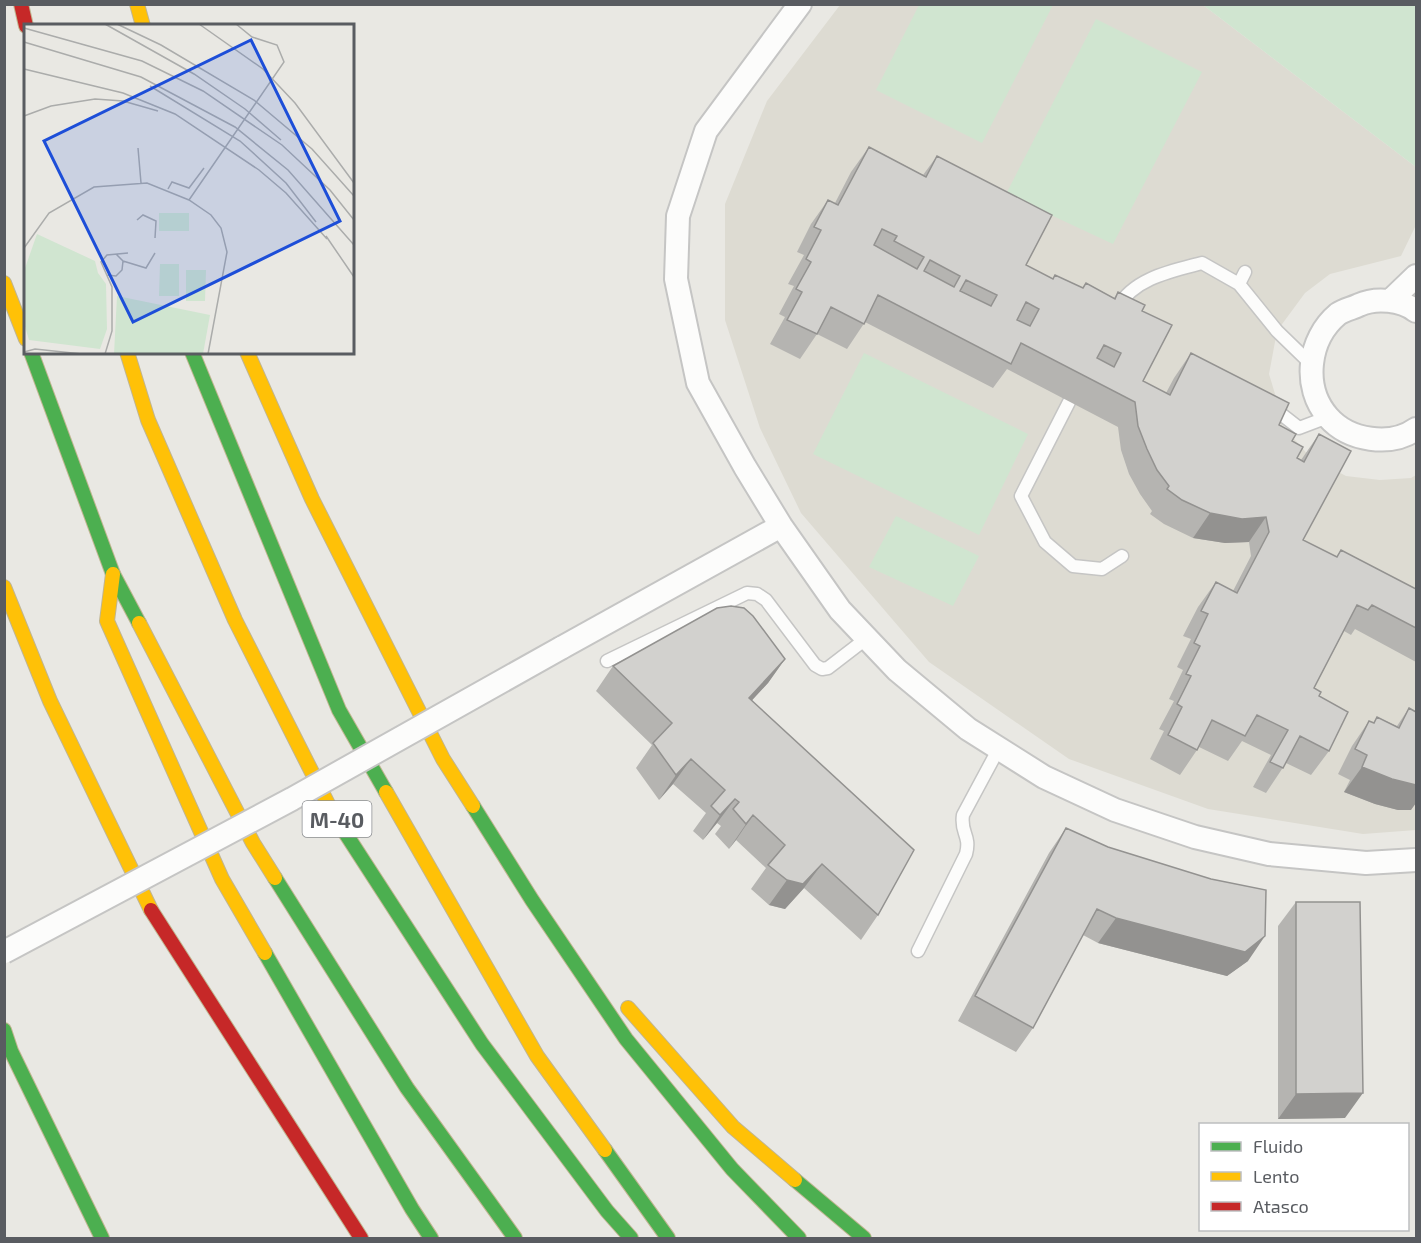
<svg xmlns="http://www.w3.org/2000/svg" width="1421" height="1243" viewBox="0 0 1421 1243" font-family="'Exo 2',sans-serif">
	<style>
		.education { fill: #dddbd2 }
		.green { fill: #d0e5d0 }
		.lines { fill: none; stroke-linecap: round; stroke-linejoin: round }
		.lane-casing { stroke: #c5c5c4; stroke-width: 15 }
		.street-casing { stroke: #c5c5c4; stroke-width: 26 }
		.fast-casing { stroke: #c0b591; stroke-width: 16 }
		.slow-casing { stroke: #c0b591; stroke-width: 16 }
		.jam-casing { stroke: #c0b591; stroke-width: 16 }
		.lane { stroke: #fcfcfb; stroke-width: 12 }
		.street { stroke: #fcfcfb; stroke-width: 22 }
		.fast { stroke: #4caf50; stroke-width: 14 }
		.slow { stroke: #ffc107; stroke-width: 14 }
		.jam { stroke: #c62828; stroke-width: 14 }
		.street-bridge-casing { stroke: #c5c5c4; stroke-width: 26; stroke-linecap: butt }
		.street-bridge { stroke: #fcfcfb; stroke-width: 22 }
		.wall { fill: #b5b4b1 }
		.shaded-wall { fill: #939290 }
		.building { fill: #d2d1ce; stroke: #939290; stroke-width: 1.5; fill-rule: evenodd }
		.labels { text-anchor: middle; dominant-baseline: central; stroke-width: 4.5; stroke-linejoin: round; paint-order: stroke }
		.shield { fill: #fff; stroke: #8b8d90; stroke-width: 1.5 }
		.shield-label { font-size: 21px; font-weight: bold; fill: #595c61 }
		.inset-road { fill: none; stroke: #abacab; stroke-width: 1.5 }
		.view { fill: #1d4ed8; fill-opacity: 0.15; stroke: #1d4ed8; stroke-width: 3 }
		.inset-edge { fill: none; stroke: #595c61; stroke-width: 3 }
	</style>
	<rect width="100%" height="100%" fill="#e9e8e3"/>
	<path class="education" d="M840,5H1203L1416,167V225L1401,256L1330,274L1305,293L1277,331L1269,374L1281,414L1282,425L1310,457L1346,476L1380,480L1411,478L1416,475V830L1363,834L1208,809L1069,759L929,662L801,513L760,428L725,320V204L767,101Z"/>
	<path class="green" d="M919,5H1053L982,143L876,90Z
		M1203,5H1416V167Z
		M1096,19L1202,72L1113,244L1006,194Z
		M864,353L1028,434L979,535L813,454Z
		M896,516L979,556L953,606L869,567Z"/>
	<g class="lines">
		<defs>
			<path id="lane" d="M1239,284L1245,272
				M1118,307C1134,278 1172,271 1202,263L1239,284L1277,331L1310,363
				M1069,402L1021,496L1045,542L1073,566L1102,569L1122,556
				M1272,407L1299,428L1328,417
				M607,661L747,593L757,594L766,600L815,665L822,669L828,668L867,638
				M918,951L966,854C971,835 960,833 963,815L999,748"/>
			<path id="street" d="M800,4L706,131L678,216L676,279L698,383L745,467L781,526L840,610L897,670L968,729L1044,777L1115,810L1195,837L1269,854L1366,863L1416,860
				M1390,301L1416,276
				M1416,311C1402,300 1376,297 1359,305C1353,308 1344,310 1338,314C1308,339 1302,387 1328,417C1349,441 1391,447 1416,429
				M561,648L781,526"/>
			<path id="fast" d="M31,352L113,574L139,623
				M192,352L339,710L386,792
				M473,806L532,900L626,1039L732,1169L799,1238
				M333,814L482,1044L607,1211L631,1238
				M275,878L407,1088L515,1238
				M265,953L412,1209L431,1238
				M4,1030L11,1051L102,1238
				M605,1150L668,1238
				M795,1180L864,1238"/>
			<path id="slow" d="M137,4L143,26
				M4,283L26,339
				M127,352L148,420L235,620L333,814
				M247,352L312,499L443,759L473,806
				M113,574L107,621L222,879L265,953
				M4,587L50,701L151,910
				M139,623L253,843L275,878
				M386,792L537,1056L605,1150
				M628,1008L733,1127L795,1180"/>
			<path id="jam" d="M21,4L26,26
				M151,910L361,1238"/>
		</defs>
		<use href="#lane" class="lane-casing"/>
		<use href="#street" class="street-casing"/>
		<use href="#fast" class="fast-casing"/>
		<use href="#slow" class="slow-casing"/>
		<use href="#jam" class="jam-casing"/>
		<use href="#lane" class="lane"/>
		<use href="#street" class="street"/>
		<use href="#fast" class="fast"/>
		<use href="#slow" class="slow"/>
		<use href="#jam" class="jam"/>
		<defs>
			<path id="street-bridge" d="M4,952L292,799L561,648"/>
		</defs>
		<use href="#street-bridge" class="street-bridge-casing"/>
		<use href="#street-bridge" class="street-bridge"/>
	</g>
	<path class="wall" d="M869,147L923,175L937,156L1026,265L1052,279L1055,275L1083,288L1086,283L1114,298L1118,292L1142,311L1143,381L1166,393L1174,378L1191,353L1279,425L1292,441L1297,458L1301,460L1319,434L1303,540L1336,557L1341,550L1416,589V662L1355,629L1351,635L1344,631L1314,688L1319,696L1329,751L1311,775L1286,763L1266,793L1253,787L1271,755L1242,741L1228,761L1199,747L1180,775L1150,759L1164,731L1159,729L1174,701L1169,699L1183,670L1177,667L1191,639L1183,636L1198,607L1216,582L1233,591L1251,556L1249,542L1225,543L1193,538L1164,524L1150,514L1152,511L1140,494L1129,474L1121,450L1118,427L1007,369L993,388L865,322L847,349L817,334L800,359L770,344L785,317L779,314L794,286L788,284L804,255L797,252L811,224L828,200L835,203L851,172Z
		M785,659L768,683L752,700L878,915L861,940L804,888L785,909L769,905L751,889L766,868L736,840L729,849L715,834L721,826L717,823L703,840L693,831L706,813L673,784L659,800L636,768L652,745L596,691L613,666Z
		M1409,708L1411,810H1398L1375,804L1344,792L1350,780L1338,774L1352,746L1369,721L1373,723L1377,717L1397,726Z
		M1066,828L1248,961L1227,976L1098,943L1083,935L1033,1028L1016,1052L958,1021L1049,853Z
		M1296,902L1345,1118L1278,1119V926Z"/>
	<path class="shaded-wall" d="M1210,513L1266,517L1249,542L1225,543L1193,538Z
		M785,659L768,683L732,722L749,698Z
		M691,759L673,784L659,800L676,775Z
		M1362,767L1416,785V803L1411,810H1398L1375,804L1344,792Z
		M735,799L717,823L703,840L720,815Z
		M753,815L736,840L729,849L746,824Z
		M822,864L804,888L785,909L769,905L787,880Z
		M1116,918L1265,936L1248,961L1227,976L1098,943Z
		M1363,1093L1345,1118L1278,1119L1296,1094Z"/>
	<path class="building" d="M869,147L926,177L937,156L1052,215L1026,265L1053,279L1055,275L1083,288L1086,283L1115,299L1118,292L1145,305L1142,311L1172,325L1143,381L1170,395L1191,353L1289,403L1279,425L1296,434L1292,441L1303,447L1297,458L1304,462L1319,434L1351,451L1303,540L1337,557L1341,550L1416,589V628L1372,605L1368,610L1357,605L1314,688L1321,692L1319,696L1348,712L1329,751L1300,736L1283,768L1270,762L1288,730L1257,715L1245,736L1212,720L1197,750L1168,735L1182,707L1177,704L1191,676L1186,674L1200,646L1194,643L1208,614L1201,611L1216,582L1237,593L1269,532L1266,517L1242,519L1210,513L1182,500L1167,489L1169,486L1157,470L1147,449L1138,426L1135,402L1021,343L1011,364L878,295L864,324L831,307L817,334L787,320L802,292L796,289L811,262L806,259L821,230L814,227L828,200L838,205ZM882,229L897,236L894,241L924,257L917,269L874,245ZM930,260L960,276L954,287L924,271ZM966,280L997,295L991,306L960,291ZM1026,302L1039,309L1030,326L1017,320ZM1104,345L1121,353L1114,367L1097,358Z
		M731,606L744,608L753,616L785,659L749,698L914,850L878,915L822,864L803,884L787,880L768,865L785,845L753,815L746,824L733,809L739,802L735,799L720,815L711,806L725,790L691,759L676,775L653,743L672,723L613,666L717,608Z
		M1409,708L1416,712V785L1392,779L1362,767L1367,755L1355,749L1369,721L1374,723L1377,717L1399,728Z
		M1066,828L1108,847L1211,879L1266,890L1265,936L1245,952L1116,918L1097,909L1033,1028L975,996Z
		M1296,902H1360L1363,1093L1296,1094Z"/>
	<g class="labels">
		<rect class="shield" x="302.5" y="801" width="69" height="36" rx="4.5"/>
		<g class="shield-label">
			<text x="337" y="819">M-40</text>
		</g>
	</g>
	<g transform="translate(24 24)">
		<rect width="330" height="330" fill="#e9e8e3"/>
		<path d="M135,189H165V207H135ZM13,210L71,237L74,249L82,260L83,305L76,325L5,316L0,299V247ZM136,240H155V272H135ZM162,246H182L181,277H162ZM93,272L186,291L179,330H90Z" fill="#d0e5d0"/>
		<path class="inset-road" d="M81,0L170,50L221,85L257,116M93,0L137,21L230,76L288,125L330,172M175,0L239,45L271,79L330,159M0,4L118,37L179,67L258,121L306,166L330,196M0,18L117,53L211,103L264,146L330,221M0,45L99,69L151,90L235,146L262,169L303,215M126,62L216,117L262,159L292,198M0,92L27,82L71,75L99,77L134,87M114,124L117,159M144,165L148,158L165,164L180,144M165,176L260,38L253,21L228,13L212,0M113,196L119,191L132,197L131,214M302,212L330,253M0,224L25,189L70,163L123,159L165,176L187,191L197,204L203,228L184,330M99,237L122,244L131,229M83,251L92,252L98,246L99,237L92,230M0,328L11,325L58,330M81,330L88,307V263L77,238L83,231L104,229"/>
		<path class="view" d="M227,16L316,197L109,298L20,117Z"/>
		<rect width="330" height="330" class="inset-edge"/>
	</g>
	<rect width="1421" height="1243" fill="none" stroke="#595c61" stroke-width="12"/>
	<rect x="1199" y="1123" width="210" height="108" fill="#ffffff" stroke="#bdbec0" stroke-width="1.5"/>
	<rect x="1211" y="1142" width="30" height="9" fill="#4caf50" stroke="#bdbec0" stroke-width="1.5"/>
	<text x="1253" y="1153" font-size="18" fill="#595c61">Fluido</text>
	<rect x="1211" y="1172" width="30" height="9" fill="#ffc107" stroke="#bdbec0" stroke-width="1.5"/>
	<text x="1253" y="1183" font-size="18" fill="#595c61">Lento</text>
	<rect x="1211" y="1202" width="30" height="9" fill="#c62828" stroke="#bdbec0" stroke-width="1.5"/>
	<text x="1253" y="1213" font-size="18" fill="#595c61">Atasco</text>
</svg>
